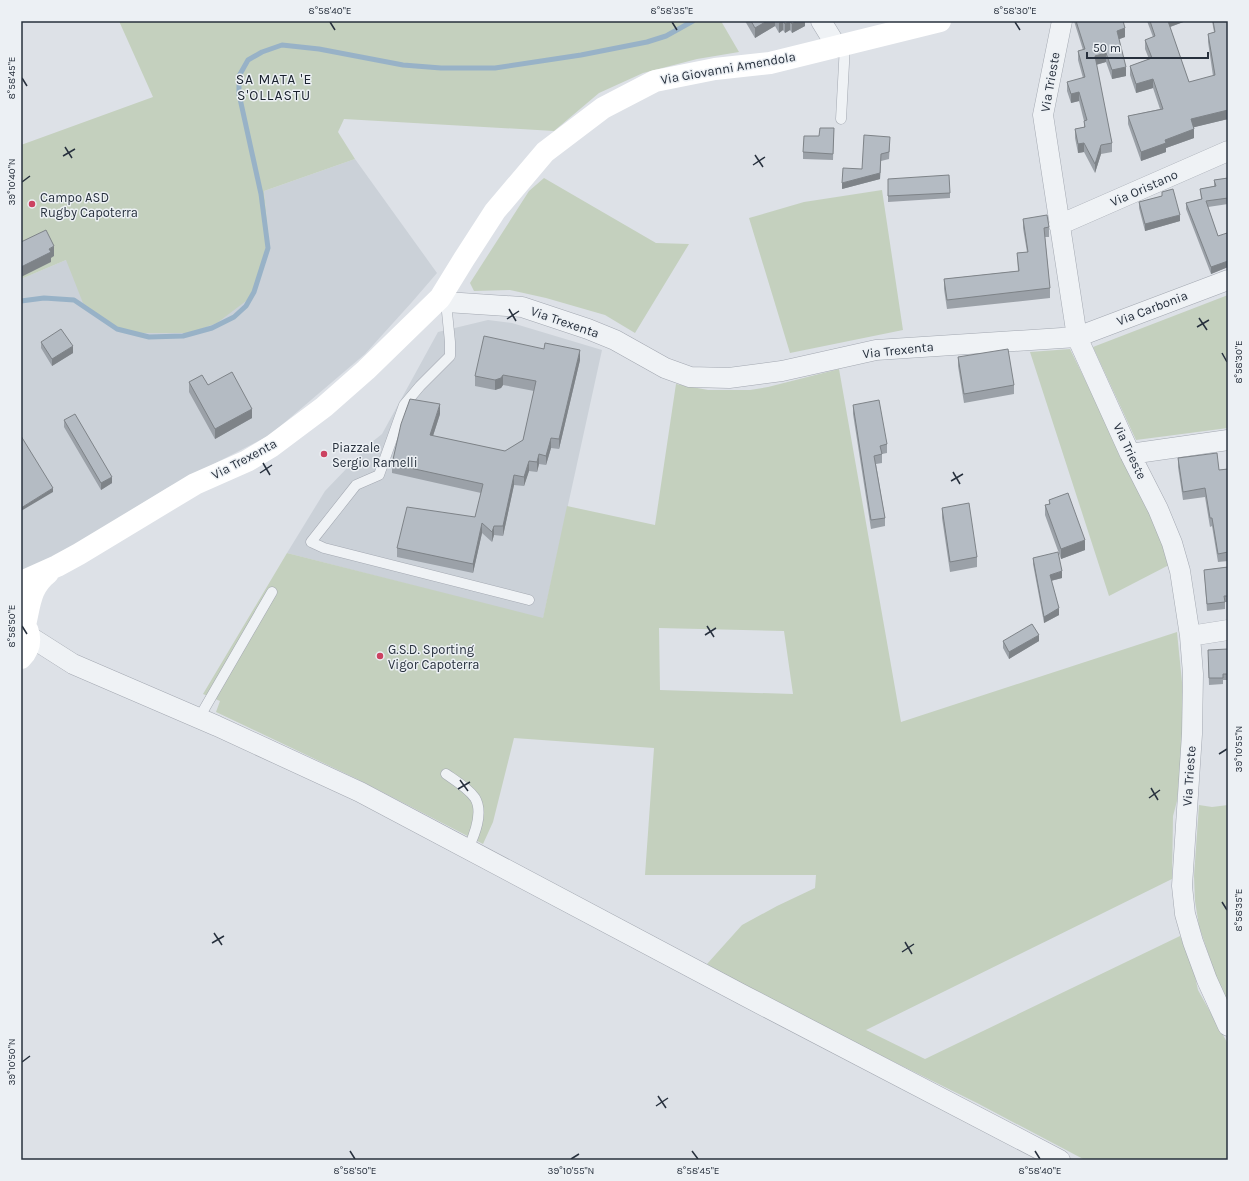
<svg xmlns="http://www.w3.org/2000/svg" width="1249" height="1181" viewBox="0 0 1249 1181" font-family="Karla,sans-serif">
	<style>
		.built { fill: #cbd1d8 }
		.green { fill: #c4d0be; fill-rule: evenodd }
		.lines { fill: none; stroke-linecap: round; stroke-linejoin: round }
		.stream { stroke: #98b2c7; stroke-width: 5 }
		.lane-casing { stroke: #a3a8b1; stroke-width: 11 }
		.street-casing { stroke: #a3a8b1; stroke-width: 21 }
		.lane { stroke: #eff2f5; stroke-width: 10 }
		.street { stroke: #eff2f5; stroke-width: 20 }
		.secondary { stroke: #fff; stroke-width: 22 }
		.wall { fill: #9ba1a8 }
		.shaded-wall { fill: #7e8388 }
		.building { fill: #b4bbc3; stroke: #7e8388 }
		.ticks { fill: none; stroke: #27303d; stroke-width: 1.5 }
		.poi-dot { fill: #cc4261; stroke: #ecf0f4; stroke-width: 1.5 }
		.labels { text-anchor: middle; dominant-baseline: central; stroke-width: 3; stroke-linejoin: round; paint-order: stroke }
		.street-label { font-size: 13px; fill: #27303d; stroke: #ecf0f4 }
		.poi-label { font-size: 13px; fill: #27303d; stroke: #ecf0f4; text-anchor: start }
		.neighbourhood-label { font-size: 14px; letter-spacing: 1px; fill: #19212d; stroke: #ecf0f4 }
		.neatline { fill: none; stroke: #27303d; stroke-width: 1.5 }
		.ticks-label { font-size: 10px; text-anchor: middle; fill: #27303d }
	</style>
	<rect width="100%" height="100%" fill="#dde1e7"/>
	<path class="built" d="M355,159L437,273L412,302L365,354L270,435L167,488L43,565L21,570V279L66,260L270,250L264,191Z
		M488,320L512,323L602,350L543,619L287,553L325,491L372,442L382,434L438,332Z"/>
	<path class="green" d="M119,21H721L739,52L697,59L643,73L599,93L554,131L344,119L338,132L355,159L264,191L270,250L250,298L217,323L190,333H138L113,326L83,303L66,260L21,279V145L153,97Z
		M544,178L656,243L689,244L635,333L605,315L546,298L510,290L474,291L470,283L529,191Z
		M882,190L903,330L790,353L749,218L804,202Z
		M1228,295V428L1136,440L1093,347Z
		M1070,349L1150,513L1162,542L1169,565L1109,596L1030,352Z
		M839,369L901,722L1177,632L1183,692L1184,731L1177,801L1173,816L1172,879L866,1030L925,1059L1180,936L1193,968L1198,990L1228,1044V1160H1085L977,1103L771,1001L707,964L742,925L777,906L815,888L816,875H645L654,748L514,738L493,822L483,844L357,779L216,712L220,701L203,694L287,553L543,618L567,506L655,525L676,384L708,390H750L768,387ZM659,628L784,631L793,694L660,690Z
		M1199,805L1212,807L1228,805V1012L1199,926L1195,901L1194,876Z"/>
	<g class="lines">
		<path class="stream" d="M21,301L44,298L74,300L117,329L149,337L183,336L212,328L234,317L246,306L254,292L268,248L261,194L239,94V76L248,60L262,52L282,45L319,49L403,65L441,68H495L581,55L647,42L666,36L693,21"/>
		<defs>
			<path id="lane" d="M841,119L845,45
				M446,302L450,342V356L420,386L404,405L379,475L356,485L311,542L324,548L529,600
				M199,718L272,592
				M446,774C456,781 468,788 475,798C484,813 474,836 468,849"/>
			<path id="street" d="M821,21L837,47
				M1062,21L1043,115L1077,337L1130,454L1158,509L1172,543L1180,571L1190,636L1193,674L1192,734L1182,886L1185,914L1193,942L1207,980L1228,1026
				M1059,225L1228,151
				M440,298L446,302L522,307L588,329L615,340L665,368L690,377L729,378L782,371L876,350L1077,337L1228,280
				M1130,454L1228,440
				M29,636L73,664L217,726L360,792L745,996L1060,1160
				M1190,636L1228,630"/>
		</defs>
		<use href="#lane" class="lane-casing"/>
		<use href="#street" class="street-casing"/>
		<use href="#lane" class="lane"/>
		<use href="#street" class="street"/>
		<path class="secondary" d="M21,585L28,579L57,566L79,554L195,484L247,461L272,446L324,407L366,370L440,298L464,259L495,211L545,152L603,108L655,81L715,69L770,63L940,21
			M21,621C32,632 32,647 21,658
			M25,625C30,604 30,587 48,573"/>
	</g>
	<path class="wall" d="M745,21H805V26L792,33L790,30L785,33L783,30L779,33L775,26L755,38Z
		M1074,21H1123L1125,37L1119,39L1126,76L1112,79L1106,62L1096,65L1112,143V152L1101,154L1095,173L1084,152L1078,153L1075,138V129L1084,127V121L1079,101L1071,103L1067,91V82L1083,78L1078,60V51L1083,50Z
		M1147,21H1186L1170,27L1189,82L1213,76L1208,42V34L1214,32L1212,21H1228V119L1194,127V138L1166,148V152L1141,161L1128,124V116L1160,109L1153,88L1136,93L1130,75V66L1149,59L1145,49V40L1153,37Z
		M834,128L833,160L803,159V152L819,136Z
		M890,143L889,159L881,161L880,179L842,189L862,169Z
		M1228,178V204L1208,207L1218,236H1228V267L1211,274L1186,209V203L1201,199L1200,189L1214,186V180Z
		M888,179L950,193V198L888,202Z
		M1162,192L1180,221L1145,231L1139,208V202L1162,196Z
		M1023,219L1049,227V237H1045L1050,288V298L947,309L944,289V279L1018,271L1017,253L1027,252L1023,228Z
		M41,342L73,353L52,366L41,348Z
		M958,357L1014,385V394L964,403L958,366Z
		M580,360L559,449L551,448L546,465L539,464L537,472L529,471L524,486L514,485L503,536L494,535L492,542L482,533L473,573L397,557V548L475,517L481,493L392,473V464L440,414L433,436L505,451L523,440L534,391L503,385L501,388L495,390L475,386V376Z
		M189,382L208,385L252,418L215,439L189,392Z
		M853,405L887,444V453L882,454V463L876,464L885,518V526L871,529L853,414Z
		M64,420L112,483L101,490L64,427Z
		M1178,458L1219,470L1228,469V561L1218,562L1212,526L1210,527L1205,497L1183,500L1178,467Z
		M1049,500L1085,550L1061,559L1045,515V505L1049,504Z
		M942,508L977,557V567L950,572L942,518Z
		M1033,558L1062,578L1051,581L1059,615L1044,623L1033,564Z
		M1228,567V602H1225V609L1207,611L1204,570Z
		M1003,641H1039L1009,659L1003,648Z
		M1228,649V680H1223V684L1209,685L1208,657Z"/>
	<path class="shaded-wall" d="M767,21H775V26L755,38V28Z
		M782,21H783V30L779,33V23Z
		M790,21V30L785,33V24Z
		M796,21H805V26L792,33V24Z
		M1167,21H1186L1167,28Z
		M1125,28V37L1117,40V31Z
		M1106,53V62L1095,65V56Z
		M1126,67V76L1112,79V70Z
		M1153,79V88L1136,93V84Z
		M1079,92V101L1071,103V94Z
		M1228,110V119L1191,128V119Z
		M1194,129V138L1166,148V152L1141,161V152L1165,140Z
		M1084,143V152L1078,153V144Z
		M1101,145V154L1095,173V164Z
		M881,154L880,179L842,189V183L880,173Z
		M1180,215V221L1145,231V224Z
		M54,246V256L51,258V262L21,277V267Z
		M1228,261V267L1211,274V267Z
		M73,346V353L52,366V359Z
		M580,350V360L559,449V439Z
		M503,375V385L501,388L495,390V380Z
		M440,404V414L430,445V435Z
		M252,409V418L215,439V429Z
		M551,438V448L546,465V456Z
		M539,454V464L537,472V462Z
		M529,461V471L524,486V477Z
		M514,475V485L503,536V526Z
		M112,477V483L101,490V483Z
		M53,488V492L21,511V508Z
		M482,523V533L473,573V564Z
		M494,526V535L492,542V532Z
		M1085,540V550L1061,559V549Z
		M1062,571V578L1050,581V575Z
		M1059,608V615L1044,623V617Z
		M1039,635V641L1009,659V652Z"/>
	<path class="building" d="M751,21H767L755,28Z
		M783,21H789L785,24Z
		M790,21H796L792,24Z
		M1076,21H1123L1125,28L1117,31L1126,67L1112,70L1106,53L1095,56L1112,143L1101,145L1095,164L1084,143L1078,144L1075,129L1085,127L1084,121L1087,120L1079,92L1071,94L1067,82L1085,77L1078,51L1085,49Z
		M1150,21H1168L1189,82L1215,75L1208,34L1215,32L1213,21H1228V110L1191,119L1194,129L1165,140L1166,143L1141,152L1128,116L1163,109L1153,79L1136,84L1130,66L1152,58L1145,40L1155,36Z
		M820,128H834L833,154L803,152L804,136H819Z
		M864,135L890,137L889,152L881,154L880,173L842,183L843,168L862,169Z
		M949,175L950,193L888,196V179Z
		M1228,178V198L1206,201L1218,236L1227,233L1228,236V261L1211,267L1186,203L1202,199L1200,189L1216,186L1214,180Z
		M1173,189L1180,215L1145,224L1139,202L1162,196V192Z
		M1047,215L1049,227L1044,228L1050,288L947,300L944,279L1019,271L1017,253L1028,252L1023,219Z
		M46,230L54,246L49,249L51,252L21,267V242Z
		M61,329L73,346L52,359L41,342Z
		M484,336L544,349L545,343L580,350L559,439L551,438L546,456L539,454L537,462L529,461L524,477L514,475L503,526H494L492,532L482,523L473,564L397,548L407,507L475,517L483,484L392,464L401,424L410,399L440,404L430,435L505,451L523,440L536,381L503,375L501,378L495,380L475,376Z
		M1008,349L1014,385L964,394L958,357Z
		M232,372L252,409L215,429L189,382L202,375L208,385Z
		M879,400L887,444L880,446L882,454L874,456L885,518L871,520L853,405Z
		M75,414L112,477L101,483L64,420Z
		M21,436L53,488L21,508Z
		M1217,453L1219,470L1228,469V552L1218,554L1212,518H1210L1205,488L1183,492L1178,458Z
		M1068,493L1085,540L1061,549L1045,505L1050,504L1049,500Z
		M969,503L977,557L950,562L942,508Z
		M1058,552L1062,571L1050,575L1059,608L1044,617L1033,558Z
		M1228,567V596H1224L1225,602L1207,604L1204,570Z
		M1032,624L1039,635L1009,652L1003,641Z
		M1228,649V674H1223V678H1209L1208,650Z"/>
	<path class="ticks" d="M330,22L335,30M672,22L677,30M1015,22L1020,30M22,78L27,86M65,147L72,158M755,155L763,167M63,156L75,149M753,165L765,157M22,182L30,176M509,309L516,321M1199,318L1207,330M507,319L519,311M1197,327L1209,320M1222,353L1227,362M263,463L270,475M953,472L960,484M260,473L272,465M951,481L963,474M22,626L27,634M707,626L714,637M705,635L716,628M1219,754L1227,749M460,780L468,791M1151,788L1158,800M458,789L470,782M1149,798L1160,790M1222,902L1227,910M214,933L222,945M905,942L912,954M212,943L224,936M902,952L914,944M22,1062L30,1056M658,1096L666,1108M656,1106L668,1098M350,1151L355,1159M692,1151L698,1159M1035,1151L1040,1159M571,1159L579,1154"/>
	<g class="poi-dot">
		<circle cx="32" cy="204" r="4"/>
		<circle cx="324" cy="454" r="4"/>
		<circle cx="380" cy="656" r="4"/>
	</g>
	<g class="labels">
		<g class="street-label">
			<text transform="translate(728 68) rotate(-10)">Via Giovanni Amendola</text>
			<text transform="translate(1050 82) rotate(-80)">Via Trieste</text>
			<text transform="translate(1144 188) rotate(-24)">Via Oristano</text>
			<text transform="translate(1152 308) rotate(-21)">Via Carbonia</text>
			<text transform="translate(565 322) rotate(19)">Via Trexenta</text>
			<text transform="translate(898 350) rotate(-6)">Via Trexenta</text>
			<text transform="translate(1130 451) rotate(65)">Via Trieste</text>
			<text transform="translate(244 459) rotate(-28)">Via Trexenta</text>
			<text transform="translate(1189 776) rotate(-86)">Via Trieste</text>
		</g>
		<g class="poi-label">
			<text x="40" y="197">Campo ASD<tspan x="40" dy="15">Rugby Capoterra</tspan></text>
			<text x="332" y="447">Piazzale<tspan x="332" dy="15">Sergio Ramelli</tspan></text>
			<text x="388" y="649">G.S.D. Sporting<tspan x="388" dy="15">Vigor Capoterra</tspan></text>
		</g>
		<g class="neighbourhood-label">
			<text x="274" y="79">SA MATA 'E<tspan x="274" dy="16">S'OLLASTU</tspan></text>
		</g>
	</g>
	<rect width="1249" height="1181" fill="none" stroke="#ecf0f4" stroke-width="44"/>
	<path d="M1087 52v6h121v-6" fill="none" stroke="#27303d" stroke-width="2"/>
	<text x="1093" y="52" font-size="12" fill="#27303d" stroke="#ecf0f4" stroke-width="3" paint-order="stroke">50 m</text>
	<rect x="22" y="22" width="1205" height="1137" class="neatline"/>
	<g class="ticks-label">
		<text x="330" y="14">8°58'40"E</text>
		<text x="672" y="14">8°58'35"E</text>
		<text x="1015" y="14">8°58'30"E</text>
		<text transform="translate(11 78) rotate(-90)" y="4">8°58'45"E</text>
		<text transform="translate(11 182) rotate(-90)" y="4">39°10'40"N</text>
		<text transform="translate(1238 362) rotate(-90)" y="4">8°58'30"E</text>
		<text transform="translate(11 626) rotate(-90)" y="4">8°58'50"E</text>
		<text transform="translate(1238 749) rotate(-90)" y="4">39°10'55"N</text>
		<text transform="translate(1238 910) rotate(-90)" y="4">8°58'35"E</text>
		<text transform="translate(11 1062) rotate(-90)" y="4">39°10'50"N</text>
		<text x="355" y="1174">8°58'50"E</text>
		<text x="571" y="1174">39°10'55"N</text>
		<text x="698" y="1174">8°58'45"E</text>
		<text x="1040" y="1174">8°58'40"E</text>
	</g>
</svg>
